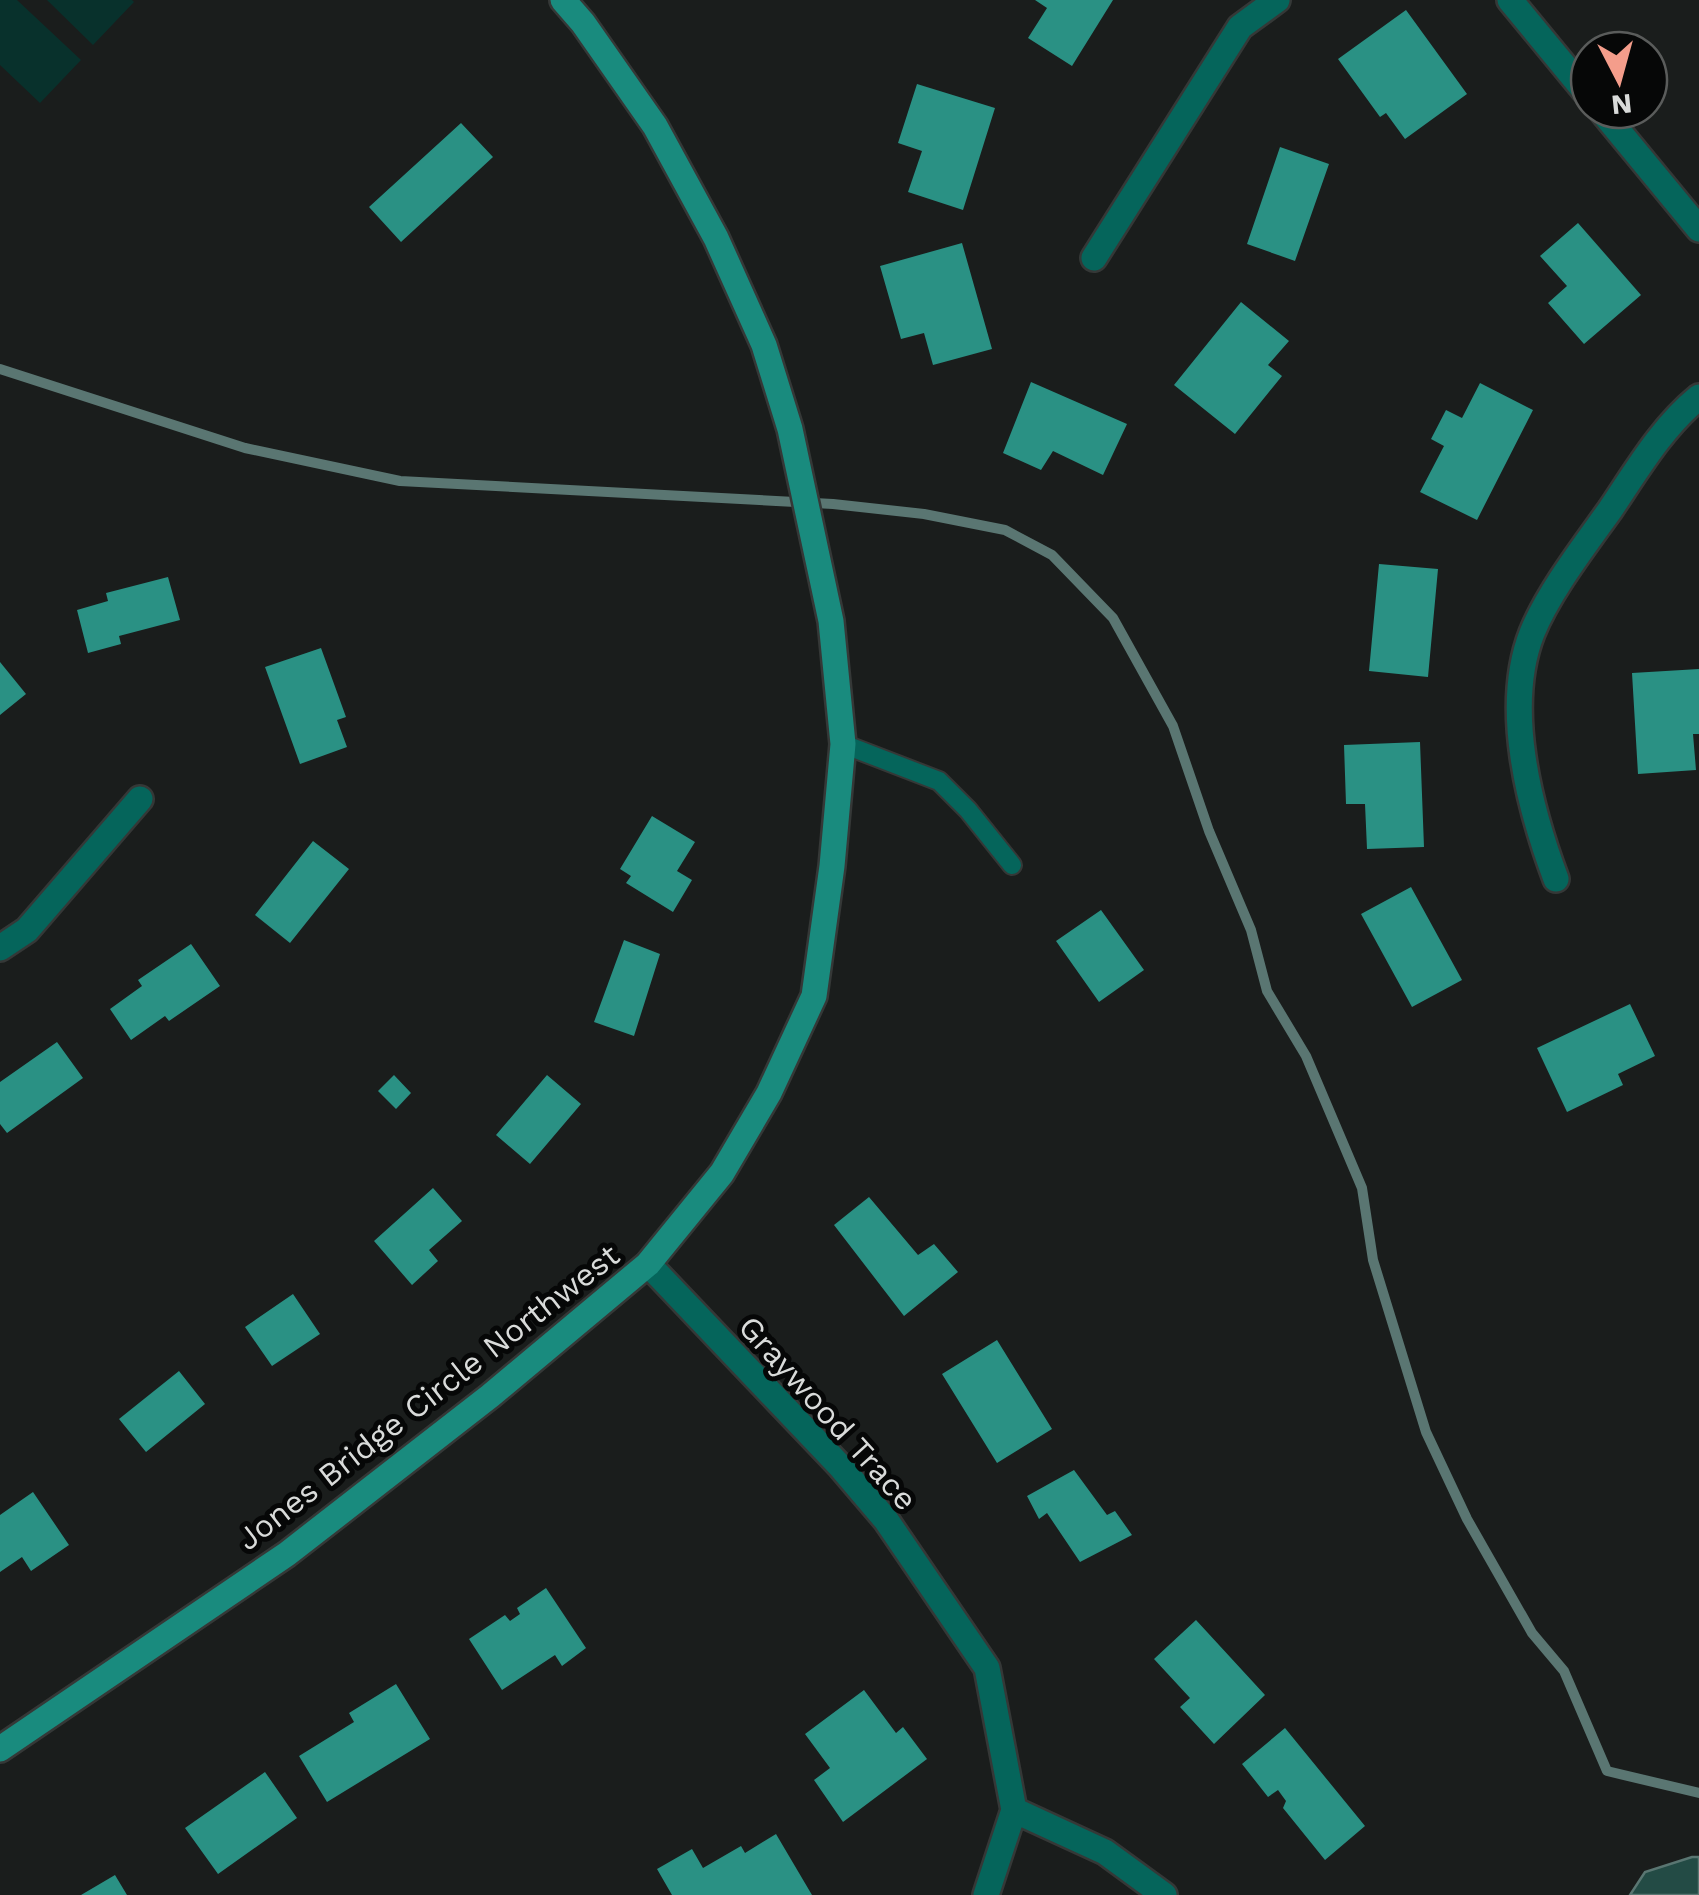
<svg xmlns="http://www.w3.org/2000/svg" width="1699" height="1895" viewBox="0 0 1699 1895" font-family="'Work Sans',sans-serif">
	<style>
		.green { fill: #08312c }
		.water { fill: #234b45; stroke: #5a7672; stroke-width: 2.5 }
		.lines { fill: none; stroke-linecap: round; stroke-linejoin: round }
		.stream { stroke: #5a7672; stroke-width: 10 }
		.building { fill: #2a9184 }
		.lane-casing { stroke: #353837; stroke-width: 22 }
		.street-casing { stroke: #353837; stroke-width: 30 }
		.secondary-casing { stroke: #353837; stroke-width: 30 }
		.lane { stroke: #05655b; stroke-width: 18 }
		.street { stroke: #05655b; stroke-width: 25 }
		.secondary { stroke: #198b7e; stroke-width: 25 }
		.labels { text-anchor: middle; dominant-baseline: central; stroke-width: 10; stroke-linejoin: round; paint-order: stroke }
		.street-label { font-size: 32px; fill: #d9dbda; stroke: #060707 }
	</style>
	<rect width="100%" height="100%" fill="#1a1d1c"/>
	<path class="green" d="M0,0H17L81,60L40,103L0,65Z
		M47,0H132L134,2L93,45Z"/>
	<path class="water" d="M1692,1857H1699V1895H1630L1645,1872Z"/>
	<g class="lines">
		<path class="stream" d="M0,369L245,448L400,481L833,504L924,514L1005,530L1052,555L1113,618L1173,726L1209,831L1251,930L1267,991L1306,1056L1362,1188L1373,1260L1426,1432L1467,1519L1532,1633L1564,1671L1607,1771L1699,1793"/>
	</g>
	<path class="building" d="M1035,0H1113L1072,66L1028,38L1047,8Z
		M1406,10L1467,94L1405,139L1386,113L1380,117L1338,59Z
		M917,84L995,108L963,210L908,192L922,151L898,143Z
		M461,123L493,157L401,242L369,207Z
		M1280,147L1329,164L1295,261L1247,244Z
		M1578,223L1641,295L1584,344L1548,303L1567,286L1540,256Z
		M962,243L992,349L933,365L924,333L901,339L880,266Z
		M1241,302L1289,341L1268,365L1282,376L1235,434L1174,385Z
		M1031,382L1127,424L1103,475L1053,451L1041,470L1003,453Z
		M1480,383L1533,410L1477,520L1420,492L1444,446L1431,439L1446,410L1462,418Z
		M1379,564L1438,569L1428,677L1369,671Z
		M168,577L180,620L119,636L121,644L88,653L77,610L108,601L106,593Z
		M321,648L346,717L337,720L347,747L300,764L265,667Z
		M0,662L26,694L0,715Z
		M1699,669V734H1693L1696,770L1638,774L1632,673Z
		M1420,742L1424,847L1367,849L1365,804H1346L1344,745Z
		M652,816L695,842L677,871L692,880L673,912L626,883L631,876L620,869Z
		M313,841L349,869L290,943L255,915Z
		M1411,887L1462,980L1412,1007L1361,914Z
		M1101,910L1144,970L1099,1002L1056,941Z
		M624,940L660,954L634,1036L594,1022Z
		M191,944L220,986L169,1021L165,1016L131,1040L110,1009L142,986L138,980Z
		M1630,1004L1655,1056L1618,1074L1623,1085L1567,1112L1537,1048Z
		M57,1042L83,1078L7,1133L0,1124V1082Z
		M394,1075L411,1093L396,1109L378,1091Z
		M547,1075L581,1104L530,1164L496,1135Z
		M433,1188L462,1221L429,1250L438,1261L412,1285L374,1241Z
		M869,1197L918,1255L934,1244L958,1272L904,1316L834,1225Z
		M293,1294L320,1334L272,1366L245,1327Z
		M997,1340L1052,1429L997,1463L942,1374Z
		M179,1371L205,1404L146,1452L119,1419Z
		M1074,1470L1107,1515L1115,1511L1132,1535L1080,1562L1047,1513L1039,1519L1027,1496Z
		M33,1492L69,1545L31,1571L22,1557L0,1572V1515Z
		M546,1588L586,1648L562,1666L555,1655L502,1690L469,1639L505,1615L510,1621L520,1614L517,1608Z
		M1196,1620L1265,1695L1214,1744L1180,1707L1190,1698L1154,1659Z
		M396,1684L430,1739L327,1802L299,1756L354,1722L349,1713Z
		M864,1690L896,1733L903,1727L927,1759L843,1822L814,1780L830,1768L805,1734Z
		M1285,1728L1365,1826L1325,1860L1283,1808L1286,1801L1278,1790L1268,1797L1242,1764Z
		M265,1772L297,1818L218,1874L185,1828Z
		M776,1834L812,1895H672L657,1869L692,1849L703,1868L741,1846L745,1853Z
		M115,1875L127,1895H81Z"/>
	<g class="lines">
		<defs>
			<path id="lane" d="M843,744L939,781L968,810L1012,865"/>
			<path id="street" d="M1510,0L1589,96
				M1601,110L1699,229
				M1094,258L1240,27L1277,0
				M1556,879C1529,807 1503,707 1532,633C1548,593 1585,545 1610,510C1637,470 1662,427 1699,397
				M0,948L27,930L140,799
				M648,1264L840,1466L886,1520L987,1668L1014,1810L986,1895
				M1014,1810L1105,1852L1164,1895"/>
			<path id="secondary" d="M0,1749L287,1554L490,1396L648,1264L722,1173L769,1093L814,996L832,866L843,744L831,621L790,429L764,345L716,238L655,126L583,23L563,0"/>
		</defs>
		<use href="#lane" class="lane-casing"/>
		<use href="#street" class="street-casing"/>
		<use href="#secondary" class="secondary-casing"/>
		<use href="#lane" class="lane"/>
		<use href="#street" class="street"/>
		<use href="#secondary" class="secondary"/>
	</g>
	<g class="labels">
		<g class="street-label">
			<text transform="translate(428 1397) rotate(-38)">Jones Bridge Circle Northwest</text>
			<text transform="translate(828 1413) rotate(48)">Graywood Trace</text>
		</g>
	</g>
	<g transform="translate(1619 80) rotate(174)"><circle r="48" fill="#060707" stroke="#5a5c5b" stroke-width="2.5"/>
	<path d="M0-8L18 38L0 25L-18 38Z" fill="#f49d8b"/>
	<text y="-15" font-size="28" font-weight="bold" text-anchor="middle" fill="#d9dbda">N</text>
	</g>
</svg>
